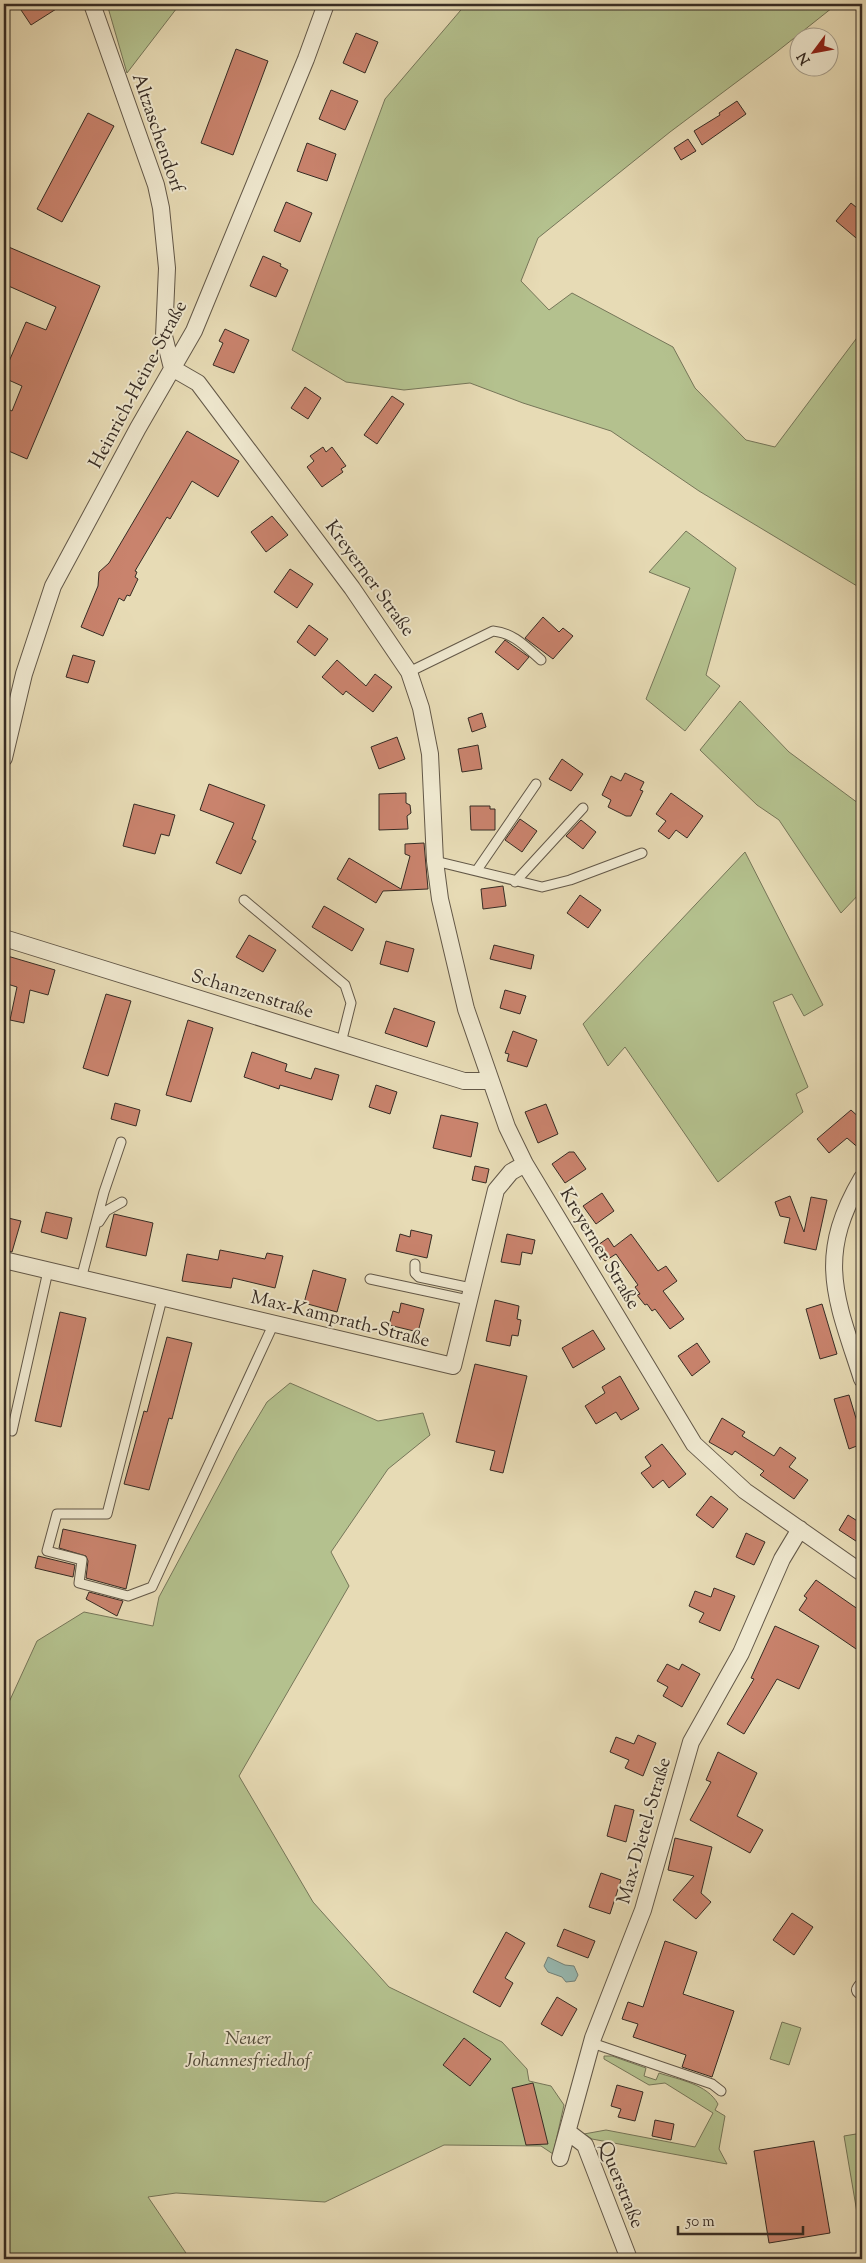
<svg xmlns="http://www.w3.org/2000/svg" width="866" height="2263" viewBox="0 0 866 2263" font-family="'Sorts Mill Goudy',serif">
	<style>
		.green { fill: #b4c18e; stroke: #767659 }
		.water { fill: #97bab3; stroke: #71817a }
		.building { fill: #c9836d; stroke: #372c24 }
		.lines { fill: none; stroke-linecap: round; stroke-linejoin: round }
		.service-casing { stroke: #635848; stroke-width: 11 }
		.minor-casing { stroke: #635848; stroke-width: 18 }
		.service { stroke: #efe8cf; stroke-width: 9 }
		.minor { stroke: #efe8cf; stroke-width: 16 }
		.labels { text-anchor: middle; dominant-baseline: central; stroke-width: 4; stroke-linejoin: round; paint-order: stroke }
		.street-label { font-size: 19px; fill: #372c24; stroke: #efe8cf }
		.park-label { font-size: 19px; font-style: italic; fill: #504a39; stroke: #efe8cf }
	</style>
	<rect width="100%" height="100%" fill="#e7dbb5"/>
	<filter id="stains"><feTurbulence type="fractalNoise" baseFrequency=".004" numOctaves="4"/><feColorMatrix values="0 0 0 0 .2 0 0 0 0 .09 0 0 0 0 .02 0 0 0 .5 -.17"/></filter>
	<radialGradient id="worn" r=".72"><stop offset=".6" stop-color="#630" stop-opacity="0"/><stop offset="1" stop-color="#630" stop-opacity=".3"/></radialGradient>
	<path class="green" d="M107,4H180L127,73Z
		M466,4H837L774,54L670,132L538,238L521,281L549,310L572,293L673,347L695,388L746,440L775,447L862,331V589L699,491L611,431L523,403L470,383L404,390L346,382L292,350L385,99Z
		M686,531L736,568L706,675L720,686L685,731L646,699L690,588L649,572Z
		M740,701L789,752L862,806V891L841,913L779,820L757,805L700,750Z
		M745,852L823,1005L804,1016L792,994L773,1002L808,1087L796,1094L803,1112L718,1182L625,1047L608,1066L583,1024Z
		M290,1383L378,1421L423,1413L430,1435L388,1469L331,1552L349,1586L239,1776L313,1902L389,1987L502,2042L527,2069L529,2081L551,2086L564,2105L553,2154L541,2146L444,2145L325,2202L176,2193L148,2197L190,2259H4V1713L37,1641L84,1612L153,1626L159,1597L237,1452L267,1402Z
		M782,2022L801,2028L789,2065L770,2059Z
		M604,2056H612L646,2068L644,2076L656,2080L659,2073C680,2080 707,2084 718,2104L715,2110L725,2116L719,2149L727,2164L592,2139L584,2134L606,2130L695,2147L713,2113L665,2083L649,2085L604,2059Z
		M862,2133V2242L844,2136Z"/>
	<path class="water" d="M548,1957L565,1965L574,1966L578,1975L575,1981L566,1982L562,1977L548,1972L544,1966Z"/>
	<path class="building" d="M17,4H64L31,25Z
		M356,33L378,42L365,73L343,63Z
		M236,49L268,61L233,155L201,143Z
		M331,90L358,101L345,130L319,119Z
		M737,101L746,114L702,145L694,131L720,115L719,113Z
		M88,113L114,126L62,222L37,209Z
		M688,139L696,151L681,160L674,148Z
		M307,143L336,154L327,181L297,171Z
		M286,202L312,213L300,242L274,231Z
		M851,203L862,212V243L836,221Z
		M4,245L100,286L27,459L4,449V407L12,411L22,386L4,378V373L26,322L46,330L56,307L4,284Z
		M263,256L281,264L280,266L288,270L276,297L250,286Z
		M225,329L249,340L234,373L213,365L223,343L219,341Z
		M305,387L321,398L308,419L291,408Z
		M392,396L404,404L377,444L364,435Z
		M187,431L239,461L218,497L192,481L170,519L167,517L135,571L137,572L135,577L138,579L130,596L127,595L124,601L119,598L103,636L81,627L98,586L99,572L109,563Z
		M323,447L326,452L332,447L346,466L341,469L343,472L322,487L307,467L314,461L310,456Z
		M272,516L288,535L266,552L251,532Z
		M290,569L313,584L297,608L274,592Z
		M543,617L559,632L563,628L573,636L553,659L525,638Z
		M309,625L328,639L315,656L297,642Z
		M505,640L529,657L518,670L495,652Z
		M73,655L95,661L88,683L66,677Z
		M337,660L366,686L375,674L392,687L373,712L346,691L343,695L322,677Z
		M482,713L486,727L472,732L468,718Z
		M397,737L405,759L379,769L371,747Z
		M478,745L482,769L462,772L458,749Z
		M562,759L583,774L571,791L549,779Z
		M625,773L644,782L640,790L643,791L631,816H626L608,807L611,800L602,795L611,776L621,781Z
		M209,784L265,805L252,839L256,841L241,874L216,863L234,823L200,810Z
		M406,793V803L410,805L411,813L407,816L408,829L379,830V794Z
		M671,793L703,816L687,838L676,830L669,839L658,831L666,821L656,814Z
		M134,804L175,815L169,836L161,834L155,854L123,846Z
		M470,806H490V809H495V830H471Z
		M520,819L537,831L522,852L505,840Z
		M581,820L596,832L583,849L566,836Z
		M424,843L428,889L383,891L376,903L337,879L349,858L401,889L410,856L405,854V844Z
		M503,886L506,906L483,909L481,889Z
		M580,895L601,910L588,928L567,913Z
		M324,906L364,929L352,951L312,927Z
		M249,935L276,950L263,972L236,957Z
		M386,941L414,949L408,972L380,964Z
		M494,945L534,955L531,969L490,959Z
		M4,955L55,970L48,995L30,990L24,1023L10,1020L17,987L4,983Z
		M505,990L526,996L520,1014L500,1008Z
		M106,994L131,1001L108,1076L83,1068Z
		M394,1008L435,1022L427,1047L385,1033Z
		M188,1020L213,1028L191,1102L166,1095Z
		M513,1031L537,1040L527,1067L507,1061L509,1054L505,1053Z
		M252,1052L287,1064L285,1071L311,1079L315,1068L339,1075L332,1100L280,1085L279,1089L244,1077Z
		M376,1085L397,1092L390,1114L369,1107Z
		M115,1103L140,1110L136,1126L111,1119Z
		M546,1104L558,1134L538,1143L525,1112Z
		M851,1110L862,1120V1151L847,1138L829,1153L817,1139Z
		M441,1115L478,1123L471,1157L433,1148Z
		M569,1152H574L586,1169L565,1183L552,1164Z
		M475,1166L489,1169L486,1183L472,1180Z
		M602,1193L614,1211L596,1224L583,1206Z
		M790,1196L804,1232L811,1197L827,1200L816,1250L784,1243L790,1218L780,1216L775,1202Z
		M46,1212L72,1218L67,1239L41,1232Z
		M114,1214L153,1223L146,1256L106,1247Z
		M4,1217L21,1221L12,1252L4,1250Z
		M411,1230L432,1235L427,1258L396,1251L400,1234L410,1237Z
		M507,1234L535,1240L532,1254L522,1252L520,1265L501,1262Z
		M631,1234L658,1271L666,1266L677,1281L663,1291L684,1319L670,1329L655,1309L652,1311L647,1304L645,1305L637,1295L640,1294L635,1287L638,1285L616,1254L605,1261L595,1247L608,1238L614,1247Z
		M220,1250L265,1259L267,1253L283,1256L275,1288L233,1278L231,1288L182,1281L187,1254L218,1260Z
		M313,1270L346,1279L337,1312L304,1303Z
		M495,1300L519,1306L517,1319L521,1320L518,1336L512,1335L510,1346L486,1341Z
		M401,1303L424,1309L418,1332L389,1325L393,1311L399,1313Z
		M822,1304L837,1354L820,1359L806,1309Z
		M60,1312L86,1318L61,1427L35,1421Z
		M593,1330L605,1349L573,1368L562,1348Z
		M167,1337L192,1343L172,1419L169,1418L149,1490L124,1484L144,1411L147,1412Z
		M697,1343L710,1362L692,1376L678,1356Z
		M475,1364L527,1376L503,1473L490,1470L495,1451L456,1442Z
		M620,1376L639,1409L621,1420L616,1412L596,1424L585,1406L605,1393L602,1387Z
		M849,1395L862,1438V1444L849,1449L834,1399Z
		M722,1418L745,1432L742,1436L774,1456L780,1447L796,1458L789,1467L808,1480L794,1499L760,1475L764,1471L735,1451L732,1455L709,1442Z
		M662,1444L686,1474L669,1488L663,1480L653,1488L641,1473L651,1466L645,1457Z
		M711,1496L728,1509L713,1528L696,1515Z
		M848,1515L862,1524V1545L839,1530Z
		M63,1529L136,1545L126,1589L86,1578L88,1561L86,1556L59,1548Z
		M746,1533L765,1542L754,1565L736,1557Z
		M38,1556L75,1565L73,1577L35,1568Z
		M816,1580L862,1612V1653L799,1610L807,1598L804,1596Z
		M714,1588L735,1596L720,1631L699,1622L704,1613L689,1606L695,1591L711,1597Z
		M89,1592L123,1601L117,1616L86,1599Z
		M775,1626L819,1646L799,1689L777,1679L744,1734L727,1724L754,1679L751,1678Z
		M667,1664L679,1670L682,1664L700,1674L682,1707L663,1696L668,1687L657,1681Z
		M638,1735L656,1743L643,1776L625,1768L629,1760L610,1752L616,1737L634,1744Z
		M718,1752L757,1773L737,1816L763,1830L750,1853L690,1820L711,1782L706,1780Z
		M615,1805L634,1810L626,1842L607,1836Z
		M675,1838L712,1847L701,1893L711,1902L696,1919L673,1900L694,1876L668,1870Z
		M601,1873L621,1880L610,1914L589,1907Z
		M792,1913L813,1927L794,1955L773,1940Z
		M564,1929L595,1941L588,1958L557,1946Z
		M506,1932L525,1943L505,1978L513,1983L500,2007L473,1992Z
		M665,1941L697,1952L683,1994L734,2011L712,2077L682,2067L686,2055L633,2037L638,2024L622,2019L628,2002L643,2007Z
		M557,1997L577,2009L562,2036L541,2024Z
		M464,2038L491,2059L470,2086L443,2065Z
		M533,2083L548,2144L526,2145L512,2088Z
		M617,2085L643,2092L635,2121L618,2117L621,2109L611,2106Z
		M655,2120L674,2124L671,2140L652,2136Z
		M814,2141L830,2233L769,2243L754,2151Z"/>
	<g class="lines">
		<defs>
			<path id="service" d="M409,672L493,631C514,633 526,647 541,660
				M435,861L542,887L570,880L642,853
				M477,870L536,784
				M515,882L583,808
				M244,900L345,985L351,1003L341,1043
				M99,1222L106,1211L122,1202
				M415,1264V1273L419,1277L471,1288
				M81,1279L104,1192L121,1142
				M370,1279L468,1300
				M162,1299L107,1514H57L47,1551L82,1560L79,1583L128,1596L152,1587L274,1323
				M12,1431L48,1271
				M592,2043L712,2084L721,2091"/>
			<path id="minor" d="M92,4L156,185L161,208L167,268L164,336L172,368
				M172,368L198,383L352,588L409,672L421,708L430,754L435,861L440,899L466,1009L507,1127L525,1164L694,1444L745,1491L862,1573
				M4,758L24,674L53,586L138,428L194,331L306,59L326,4
				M4,938L464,1081H489
				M862,1178C815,1258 836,1298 862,1379
				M4,1260L453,1366L496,1190L511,1172L525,1164
				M860,1990L862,1987
				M568,2132L585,2145L629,2259
				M560,2158L593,2038L643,1910L691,1742L741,1653L782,1559L800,1529"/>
		</defs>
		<use href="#service" class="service-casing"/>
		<use href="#minor" class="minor-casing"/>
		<use href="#service" class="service"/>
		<use href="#minor" class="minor"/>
	</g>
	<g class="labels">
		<g class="street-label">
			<text transform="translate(157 133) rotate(71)">Altzaschendorf</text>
			<text transform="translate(139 385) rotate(-62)">Heinrich-Heine-Straße</text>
			<text transform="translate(369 579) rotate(54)">Kreyerner Straße</text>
			<text transform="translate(252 995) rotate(17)">Schanzenstraße</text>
			<text transform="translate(599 1249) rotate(59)">Kreyerner Straße</text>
			<text transform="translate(340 1320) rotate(14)">Max-Kamprath-Straße</text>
			<text transform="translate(645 1831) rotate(-74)">Max-Dietel-Straße</text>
			<text transform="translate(620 2185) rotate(68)">Querstraße</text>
		</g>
		<g class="park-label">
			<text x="248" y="2039">Neuer<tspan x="248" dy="22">Johannesfriedhof</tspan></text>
		</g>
	</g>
	<rect width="866" height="2263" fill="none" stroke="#e7dbb5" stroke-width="20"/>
	<rect x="5" y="5" width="856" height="2253" fill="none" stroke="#372c24" stroke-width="2.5"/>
	<rect x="10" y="10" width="846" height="2243" fill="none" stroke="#372c24"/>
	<g transform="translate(814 52) rotate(238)"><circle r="24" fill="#efe8cf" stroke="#a59d8b"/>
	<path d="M0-4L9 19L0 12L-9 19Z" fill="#8f2418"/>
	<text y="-8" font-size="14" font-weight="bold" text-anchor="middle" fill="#372c24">N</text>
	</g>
	<path d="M678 2226v8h125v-8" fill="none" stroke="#372c24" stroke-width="2.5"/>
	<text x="686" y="2226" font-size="15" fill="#372c24" stroke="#efe8cf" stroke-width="4" paint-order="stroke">50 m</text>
	<rect width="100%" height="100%" filter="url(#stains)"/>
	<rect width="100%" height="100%" fill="url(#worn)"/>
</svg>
